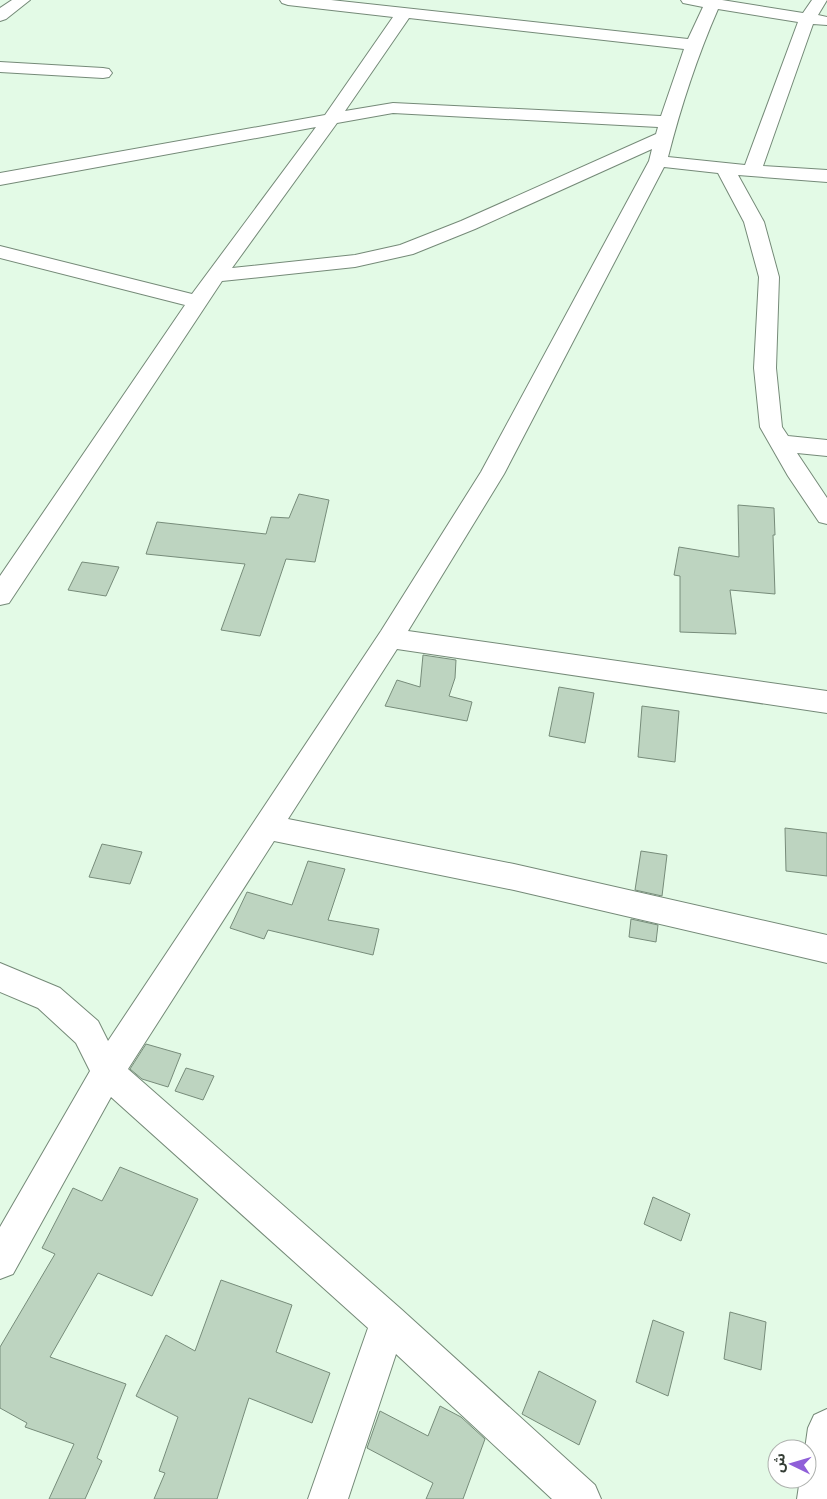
<svg xmlns="http://www.w3.org/2000/svg" width="827" height="1499" viewBox="0 0 827 1499" font-family="Commissioner,'Noto Sans Arabic',sans-serif">
	<style>
		.building { fill: #bdd4c0; stroke: #778c7a }
		.lines { fill: none; stroke-linecap: round; stroke-linejoin: round }
		.minor-casing { stroke: #758a78; stroke-width: 2 }
		.minor { fill: #fff; fill-rule: evenodd }
	</style>
	<rect width="100%" height="100%" fill="#e3fae6"/>
	<path class="building" d="M299,494L329,500L315,562L286,559L260,636L221,630L245,564L146,554L157,522L266,534L271,517L289,518Z
		M738,505L774,508L775,535H773L775,594L730,590L736,634L680,632V576L674,575L679,547L739,557Z
		M82,562L119,567L106,596L68,590Z
		M423,655L456,660L455,678L449,696L472,702L467,721L385,706L397,680L420,687Z
		M559,687L594,693L585,743L549,736Z
		M642,706L679,711L675,762L638,757Z
		M785,828L827,833V876L786,871Z
		M102,844L142,852L130,884L89,877Z
		M641,851L667,855L662,896L635,890Z
		M308,861L345,869L328,920L379,929L373,955L268,930L264,939L230,928L247,892L292,905Z
		M631,919L658,925L656,942L629,937Z
		M146,1044L181,1054L168,1087L142,1079L130,1069Z
		M186,1068L214,1076L203,1100L175,1091Z
		M120,1167L198,1199L152,1296L98,1273L50,1357L126,1384L97,1458L102,1461L85,1499H49L74,1444L25,1427L27,1423L0,1408V1347L55,1254L42,1248L73,1188L102,1201Z
		M653,1197L690,1214L681,1241L644,1224Z
		M221,1280L292,1305L276,1352L330,1373L312,1423L249,1398L217,1499H154L165,1473L159,1471L178,1417L136,1396L166,1335L195,1351Z
		M730,1312L766,1322L761,1370L724,1359Z
		M653,1320L684,1332L668,1396L636,1382Z
		M539,1371L596,1401L579,1445L522,1414Z
		M440,1406L461,1417L485,1439L463,1499H426L433,1483L367,1448L380,1411L428,1436Z"/>
	<g class="lines">
		<defs>
			<path id="minor" d="M12,0H30L6,19L0,21V8Z
				M280,0H331L688,39L703,7L683,3L681,0H722L803,13L812,0H827L818,15L827,17V25L813,24L763,166L827,170V182L738,175L764,222L779,277L776,368L782,427L788,436L827,440V456L797,453L827,498V524L819,522L788,476L760,427L754,368L759,277L744,222L718,173L664,167L504,474L408,631L827,691V713L397,649L288,819L514,864L827,935V963L514,890L274,841L128,1069L401,1309L595,1485L601,1499H552L396,1354L348,1499H308L368,1328L111,1097L13,1274L0,1279V1227L90,1071L76,1043L38,1008L0,992V963L60,988L98,1021L108,1041L381,631L481,472L649,161L652,149L475,229L413,254L355,267L222,281L9,603L0,605V576L185,305L0,258V246L192,294L316,127L0,185V173L325,115L393,17L288,5L282,3ZM718,9L798,22L745,165L668,157C681,106 697,57 718,9ZM409,18L684,49L661,116L393,103L345,111ZM393,113L658,127L656,134L461,221L400,245L355,255L232,268L337,123Z
				M0,62L103,68L109,69L112,73L109,77L103,78L0,72Z
				M827,1409V1499H797L800,1479H807V1449H805L808,1428L814,1415Z"/>
		</defs>
		<use href="#minor" class="minor-casing"/>
		<use href="#minor" class="minor"/>
	</g>
	<g transform="translate(792 1464) rotate(275)"><circle r="24" fill="#ffffff" stroke="#aeb1ae"/>
	<path d="M0-4L9 19L0 12L-9 19Z" fill="#8f5fd8"/>
	<text y="-8" font-size="14" font-weight="bold" text-anchor="middle" fill="#343d35">ش</text>
	</g>
</svg>
